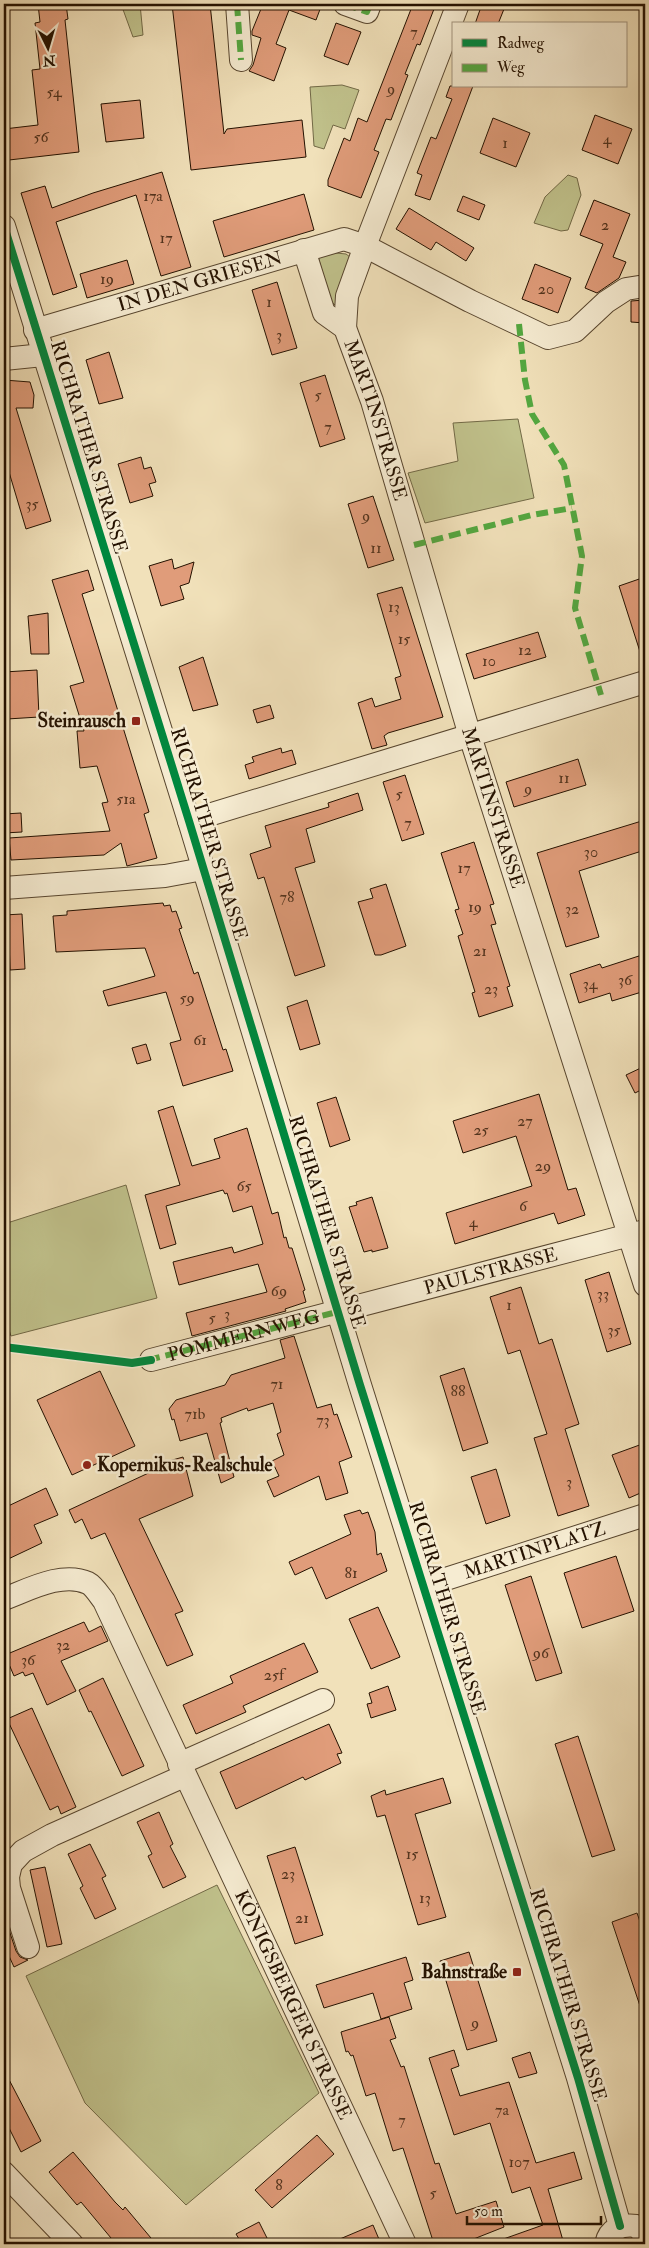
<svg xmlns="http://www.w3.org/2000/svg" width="649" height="2248" viewBox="0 0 649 2248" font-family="'IM FELL Double Pica',serif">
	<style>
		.green { fill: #c0c18b; stroke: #726946 }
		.building { fill: #e09c7a; stroke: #241100 }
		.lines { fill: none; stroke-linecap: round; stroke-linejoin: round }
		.minor-casing { stroke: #57452e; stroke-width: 24 }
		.minor { stroke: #f6ecd2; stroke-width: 22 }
		.quiet { stroke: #53a840; stroke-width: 6; stroke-dasharray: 12 6; stroke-linecap: butt }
		.cycleway-casing { stroke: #f6ecd2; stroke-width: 11 }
		.cycleway { stroke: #00873e; stroke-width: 8 }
		.poi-dot { fill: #8f2418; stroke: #f6ecd2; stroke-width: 2 }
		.labels { text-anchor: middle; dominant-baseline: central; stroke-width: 5; stroke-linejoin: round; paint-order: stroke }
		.number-label { font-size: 16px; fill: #53341e }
		.street-label { font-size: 19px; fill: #241100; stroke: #f6ecd2 }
		.poi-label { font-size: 19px; font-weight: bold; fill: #241100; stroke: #f6ecd2; text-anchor: end }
	</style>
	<rect width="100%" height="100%" fill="#f1e1ba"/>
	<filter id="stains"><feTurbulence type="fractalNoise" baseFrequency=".004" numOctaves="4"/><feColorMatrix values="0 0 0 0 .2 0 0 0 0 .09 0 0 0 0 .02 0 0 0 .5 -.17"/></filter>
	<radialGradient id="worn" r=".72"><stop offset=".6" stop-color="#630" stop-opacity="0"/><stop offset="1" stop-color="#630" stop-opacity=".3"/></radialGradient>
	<path class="green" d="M121,4H140L143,35L133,37Z
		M342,85L359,90L345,129L333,125L324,149L314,146L310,87Z
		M568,175L577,178L581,195L568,230L561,231L534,223L545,197Z
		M327,252L346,254L350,257L336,306L331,301L319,260L318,256Z
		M518,419L534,498L425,523L408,473L458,461L453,423Z
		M126,1185L157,1298L11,1336L4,1314V1224Z
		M217,1885L319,2093L186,2205L85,2103L26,1976Z"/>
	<path class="building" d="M38,4H66L68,19L65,20L79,152L9,160L4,139V129L38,125L32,70L40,69L35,23L40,22Z
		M172,4H210L224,134L227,129L302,120L306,157L191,170Z
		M263,4H322L316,20L289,10L276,44L286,48L274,81L249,71L253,65L261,38L252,35V31Z
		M413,4H421L434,9L420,45L417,44L405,74L408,75L391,120L386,119L374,150L379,152L361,198L328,186V180L344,138L350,141L358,118L367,122Z
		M482,4H506L498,24H475Z
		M336,23L361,32L348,65L324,56Z
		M450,86H473L430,200L415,195L422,175L417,173L431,137L436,139L452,99L446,97Z
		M140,100L144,138L106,142L101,104Z
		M595,115L632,129L618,164L582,150Z
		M493,118L530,133L516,167L480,153Z
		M162,172L191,267L161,276L136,195L56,222L77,287L53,295L21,193L45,186L52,208L93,193Z
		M304,194L314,230L224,257L213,221Z
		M463,196L485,205L479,220L457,211Z
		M594,200L630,214L613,257L626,262L619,278L597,293L585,288L603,244L580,235Z
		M409,208L474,248L466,261L436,242L431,250L396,229Z
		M127,260L134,284L87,298L80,274Z
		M535,264L571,278L558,313L522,299Z
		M277,282L297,348L272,355L252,290Z
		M645,300V323L631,322V301Z
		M109,352L123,398L99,404L86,360Z
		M325,375L345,439L320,447L300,383Z
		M4,380L30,382L34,395L33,408H16L51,521L26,529L9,472L4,473Z
		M141,457L144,469L151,467L156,482L149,484L153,496L130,503L118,464Z
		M373,496L394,560L368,568L348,504Z
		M172,559L174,569L194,562L189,583L180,586L184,599L161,606L149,566Z
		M88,570L94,590L82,594L149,812L144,814L157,858L127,866L121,843L104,855L11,860L9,838L110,831L102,803L108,802L97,766L80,768L77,731H84L70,686L84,682L52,580Z
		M645,577V657L642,658L619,586Z
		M402,587L443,717L388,733L384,736L387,745L372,749L358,703L372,698L375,707L401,699L395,678L401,676L377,594Z
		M48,613L49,654H31L28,616Z
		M538,632L546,657L474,679L466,654Z
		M203,657L218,705L193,711L179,667Z
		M37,670L39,717L7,719L4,672Z
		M270,705L274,718L257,723L253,710Z
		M281,748L282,753L292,750L296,764L249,779L245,765L254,762L252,757Z
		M578,759L586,785L514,807L506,782Z
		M405,775L424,834L402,841L383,782Z
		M358,793L363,810L306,829L315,862L295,868L325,966L295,976L264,877L258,879L250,854L271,847L265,826L329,807L328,803Z
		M21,813L22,832L4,833V814Z
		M645,820V850L579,871L599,937L566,947L537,853Z
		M474,842L494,904L490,905L496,924L491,925L510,986L507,987L513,1006L479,1017L472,993L475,992L458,936L463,934L455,910L459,909L441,853Z
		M386,884L406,946L381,955H375L358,902L373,898L370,889Z
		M163,903L164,906L170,905L172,912L176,911L182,928L179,929L194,974L198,972L223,1050L226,1049L233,1071L183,1086L170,1043L181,1040L166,992L108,1006L103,991L155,976L145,948L56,952L53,916L67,915V911Z
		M22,914L25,969L10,970L9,939H4V915Z
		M645,954V991L612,1001L610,993L579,1003L570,974L600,964L602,968Z
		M307,1000L320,1044L300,1050L287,1007Z
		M146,1044L151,1060L137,1064L132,1048Z
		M645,1066V1088L635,1093L626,1075Z
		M539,1094L568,1190L576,1188L585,1215L558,1224L554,1213L455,1244L446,1213L532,1186L516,1136L463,1153L453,1121Z
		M336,1097L350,1140L330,1147L317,1103Z
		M173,1106L192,1166L220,1158L214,1139L247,1128L272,1214L278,1212L284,1238L286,1237L289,1248H292L305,1290L303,1291L306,1302L285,1309L286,1311L192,1336L186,1313L267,1292L258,1264L179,1285L173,1262L232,1247L234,1253L263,1244L252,1206L233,1212L227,1193L225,1194L223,1190L166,1206L176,1244L160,1249L145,1195L180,1185L158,1111Z
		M372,1197L388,1248L372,1252V1250L364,1252L349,1207L357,1205L356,1202Z
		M609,1272L631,1344L607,1352L585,1280Z
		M521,1287L539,1344L552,1339L579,1424L565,1429L589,1506L558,1516L534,1438L547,1434L520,1350L508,1354L490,1297Z
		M294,1336L317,1408L331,1404L334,1415L337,1414L352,1457L339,1462L348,1493L326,1500L319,1476L274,1497L267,1481L279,1476L272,1461L284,1455L277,1434L281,1432L273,1403L248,1411L247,1408L221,1418L222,1422L220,1423L234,1477L221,1483L207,1433L180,1441L174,1419L172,1420L169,1409L176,1400L225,1385L231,1375L285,1358L280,1340Z
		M464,1368L488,1443L463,1451L440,1376Z
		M100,1371L135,1446L72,1475L37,1400Z
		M645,1443V1491L629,1498L612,1455Z
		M183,1457L193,1496L139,1519L183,1611L175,1614L193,1655L167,1666L105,1533L91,1539L82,1519L75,1523L69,1510L170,1463L169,1461Z
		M496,1469L510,1516L486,1524L471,1477Z
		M46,1488L58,1515L34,1525L42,1543L4,1561V1508Z
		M360,1510L362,1514L368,1512L375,1532L377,1555L381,1553L387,1571L326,1599L312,1567L295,1575L289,1562L351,1534L344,1515Z
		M616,1556L634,1611L582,1628L564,1573Z
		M531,1576L562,1673L536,1681L505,1585Z
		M378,1607L400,1657L371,1669L349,1619Z
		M84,1622L89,1632L101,1626L108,1641L61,1661L76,1691L47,1705L33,1673L25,1676L23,1672L14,1676L5,1655Z
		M304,1643L318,1672L243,1706L246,1712L196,1734L183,1705L233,1683L230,1676Z
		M103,1678L144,1766L122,1776L91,1711L89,1712L79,1690Z
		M388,1686L396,1710L371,1718L367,1704L372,1703L369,1693Z
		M32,1708L76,1807L61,1814L58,1806L50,1810L7,1719Z
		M329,1724L342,1753L337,1754L341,1763L305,1780L303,1777L236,1809L220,1772Z
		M578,1736L615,1850L592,1857L555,1744Z
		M443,1778L451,1803L415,1814L446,1917L418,1925L385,1815L377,1817L371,1796L385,1790L386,1795Z
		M159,1812L173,1844L170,1846L186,1877L163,1888L148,1856L152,1854L137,1822Z
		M90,1844L106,1876L102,1878L116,1909L95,1919L80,1888L83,1886L68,1854Z
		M295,1847L323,1935L295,1944L267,1856Z
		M45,1867L62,1944L47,1947L30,1870Z
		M637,1913L645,1936V2014L643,2015L612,1922Z
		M4,1915L16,1951L20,1957L28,1960L14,1967L4,1945Z
		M469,1952L497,2041L467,2050L440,1961Z
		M406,1957L413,1980L404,1983L412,2009L381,2019L373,1993L324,2008L316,1985Z
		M389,2017L396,2038L390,2040L401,2067L404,2066L435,2164L439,2163L456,2214L496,2201L504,2227L461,2244H434L403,2148L393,2151L375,2093L366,2096L353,2055L351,2056L348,2051L346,2052L341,2032Z
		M454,2050L459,2066L451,2069L460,2096L509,2082L536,2163L574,2152L582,2179L548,2189L564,2244H496L495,2242L543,2225L530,2187L512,2193L490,2123L454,2135L429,2058Z
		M530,2052L537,2073L519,2078L512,2058Z
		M4,2070L41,2141L21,2152L4,2118Z
		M317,2135L334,2154L272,2208L255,2190Z
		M73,2152L115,2202L123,2210L125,2207L156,2244H116L81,2202L77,2205L49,2172Z
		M259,2222L270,2244H242L236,2234Z
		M373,2225L381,2244H328Z"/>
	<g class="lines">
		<defs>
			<g id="minor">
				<path d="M237,4L241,60"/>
				<path d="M345,4L367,12L370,4"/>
				<path d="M4,226L189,821L360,1385L578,2078L620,2226"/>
				<path id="s1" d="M304,250L324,313L345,328L372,401L470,736L645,1285"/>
				<path d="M345,328L347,296L365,246L458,4"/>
				<path id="s2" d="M35,330L344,239L365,246L470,301L548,338L575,331L606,302L626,289L645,286"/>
				<path d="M4,359L43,355"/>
				<path d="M189,821L645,682"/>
				<path d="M4,888L165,876L203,869"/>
				<path id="s3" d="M151,1360L645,1231"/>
				<path id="s4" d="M424,1586L645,1515"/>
				<path id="s5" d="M4,1599C28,1590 62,1571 88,1583C94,1586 100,1596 104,1601L405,2244"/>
				<path d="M179,1764L323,1700"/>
				<path d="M28,1947L9,1888L8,1877L11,1864L23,1851L52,1835L184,1776"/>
				<path d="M4,2173L72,2244"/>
				<path d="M606,2244C609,2229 621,2224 636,2226L645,2234"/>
			</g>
		</defs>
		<use href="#minor" class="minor-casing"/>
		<use href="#minor" class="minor"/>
		<path class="quiet" d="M237,4L241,60
			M345,4L367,12L370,4
			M519,324L525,380L532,414L564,465L582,556L575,608L601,695
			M414,545L532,515L572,508
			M148,1360L337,1312"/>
		<defs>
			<path id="cycleway" d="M4,226L189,821L360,1385L578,2078L620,2226
				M4,1347L132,1363L151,1360"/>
		</defs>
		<use href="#cycleway" class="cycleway-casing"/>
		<use href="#cycleway" class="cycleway"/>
	</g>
	<g class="poi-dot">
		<rect x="131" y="716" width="10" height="10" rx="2.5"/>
		<circle cx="87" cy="1465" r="5"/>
		<rect x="512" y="1967" width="10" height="10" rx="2.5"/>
	</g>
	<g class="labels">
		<g class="number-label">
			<text x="414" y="32">7</text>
			<text x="391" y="89">9</text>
			<text x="54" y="92">54</text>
			<text x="41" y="137">56</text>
			<text x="607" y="139">4</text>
			<text x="505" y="143">1</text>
			<text x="153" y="196">17a</text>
			<text x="605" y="225">2</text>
			<text x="166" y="238">17</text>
			<text x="107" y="279">19</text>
			<text x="546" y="289">20</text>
			<text x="269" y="302">1</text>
			<text x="279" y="335">3</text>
			<text x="318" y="395">5</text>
			<text x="328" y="427">7</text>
			<text x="32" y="504">35</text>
			<text x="366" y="516">9</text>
			<text x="376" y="548">11</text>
			<text x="394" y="607">13</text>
			<text x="404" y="639">15</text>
			<text x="525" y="650">12</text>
			<text x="489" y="661">10</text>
			<text x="564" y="778">11</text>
			<text x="528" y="789">9</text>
			<text x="399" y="794">5</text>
			<text x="126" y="799">51a</text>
			<text x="408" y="823">7</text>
			<text x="591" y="852">30</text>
			<text x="464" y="868">17</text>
			<text x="287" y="897">78</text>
			<text x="475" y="907">19</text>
			<text x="572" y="909">32</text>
			<text x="480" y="951">21</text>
			<text x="625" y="980">36</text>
			<text x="590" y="984">34</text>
			<text x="491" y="989">23</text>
			<text x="187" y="998">59</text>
			<text x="200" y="1040">61</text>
			<text x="525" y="1121">27</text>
			<text x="481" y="1130">25</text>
			<text x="543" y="1166">29</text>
			<text x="244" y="1186">65</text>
			<text x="523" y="1206">6</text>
			<text x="473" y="1222">4</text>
			<text x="279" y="1291">69</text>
			<text x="603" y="1294">33</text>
			<text x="509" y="1305">1</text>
			<text x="227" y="1314">3</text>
			<text x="212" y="1318">5</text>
			<text x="614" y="1330">35</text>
			<text x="277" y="1384">71</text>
			<text x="458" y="1391">88</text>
			<text x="195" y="1414">71b</text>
			<text x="323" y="1420">73</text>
			<text x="569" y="1482">3</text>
			<text x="351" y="1573">81</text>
			<text x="63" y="1645">32</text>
			<text x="541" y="1653">96</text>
			<text x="28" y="1660">36</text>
			<text x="274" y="1675">25f</text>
			<text x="412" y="1854">15</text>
			<text x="288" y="1874">23</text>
			<text x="425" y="1898">13</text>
			<text x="302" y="1918">21</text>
			<text x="475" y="2023">9</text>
			<text x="502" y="2110">7a</text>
			<text x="402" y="2120">7</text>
			<text x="519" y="2162">107</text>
			<text x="279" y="2185">8</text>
			<text x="433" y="2193">5</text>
		</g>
		<g class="street-label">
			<text stroke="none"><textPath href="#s2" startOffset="172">IN DEN GRIESEN</textPath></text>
			<text stroke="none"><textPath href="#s1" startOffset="189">MARTINSTRASSE</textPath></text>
			<text transform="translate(89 447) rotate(73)">RICHRATHER STRASSE</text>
			<text stroke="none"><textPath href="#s1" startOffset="594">MARTINSTRASSE</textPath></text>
			<text transform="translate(209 834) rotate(73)">RICHRATHER STRASSE</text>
			<text transform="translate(327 1222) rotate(73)">RICHRATHER STRASSE</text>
			<text stroke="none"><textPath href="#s3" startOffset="351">PAULSTRASSE</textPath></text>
			<text stroke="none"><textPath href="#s3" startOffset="96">POMMERNWEG</textPath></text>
			<text stroke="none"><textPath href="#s4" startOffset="116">MARTINPLATZ</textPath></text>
			<text transform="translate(447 1608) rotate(73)">RICHRATHER STRASSE</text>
			<text transform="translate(568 1995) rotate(73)">RICHRATHER STRASSE</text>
			<text stroke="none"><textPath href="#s5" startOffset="558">KÖNIGSBERGER STRASSE</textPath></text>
		</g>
		<g class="poi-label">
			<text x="126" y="721">Steinrausch</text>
			<text x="97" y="1465" text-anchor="start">Kopernikus-Realschule</text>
			<text x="507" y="1972">Bahnstraße</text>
		</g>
	</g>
	<rect width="649" height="2248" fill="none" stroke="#f1e1ba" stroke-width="20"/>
	<rect x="5" y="5" width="639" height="2238" fill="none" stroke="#241100" stroke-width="2.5"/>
	<rect x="10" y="10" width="629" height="2228" fill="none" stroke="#241100"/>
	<rect x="452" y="22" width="175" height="65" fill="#f6ecd2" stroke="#a2947e"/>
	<rect x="462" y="39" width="25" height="8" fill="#00873e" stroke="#a2947e"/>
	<text x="497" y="48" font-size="15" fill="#241100">Radweg</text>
	<rect x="462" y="64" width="25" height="8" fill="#53a840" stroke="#a2947e"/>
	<text x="497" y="72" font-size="15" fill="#241100">Weg</text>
	<g transform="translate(48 48) rotate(175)" stroke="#f6ecd2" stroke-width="4" paint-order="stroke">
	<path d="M0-4L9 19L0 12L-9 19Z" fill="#241100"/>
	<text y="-8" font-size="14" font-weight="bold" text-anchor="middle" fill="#241100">N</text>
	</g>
	<path d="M467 2216v8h134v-8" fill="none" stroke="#241100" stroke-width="2.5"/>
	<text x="474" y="2216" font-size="15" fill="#241100" stroke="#f6ecd2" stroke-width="4" paint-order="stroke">50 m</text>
	<rect width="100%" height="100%" filter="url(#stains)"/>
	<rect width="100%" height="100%" fill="url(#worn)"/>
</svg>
